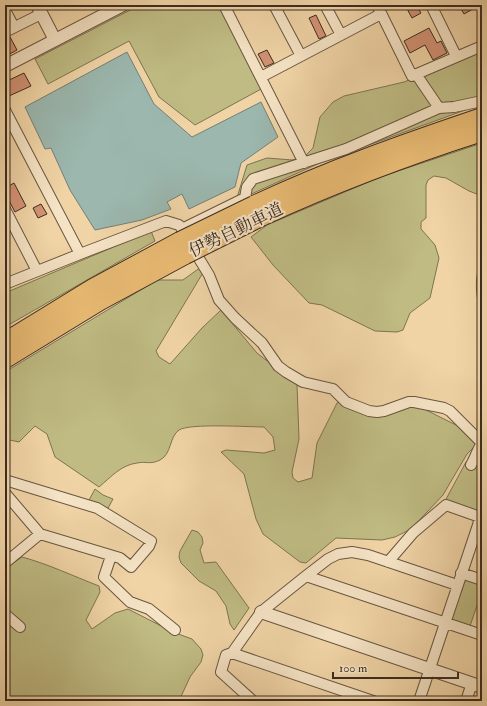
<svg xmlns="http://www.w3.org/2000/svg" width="487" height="706" viewBox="0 0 487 706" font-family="'IM FELL Double Pica','Noto Serif JP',serif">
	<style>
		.green { fill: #bfbb83; stroke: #7e7452 }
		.water { fill: #9bb7ae; stroke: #757f76 }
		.building { fill: #d39275; stroke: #3c2c21 }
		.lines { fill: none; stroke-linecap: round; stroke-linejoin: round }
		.minor-casing { stroke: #695642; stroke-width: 12 }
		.tertiary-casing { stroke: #695642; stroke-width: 14 }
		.motorway-casing { stroke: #3c2c21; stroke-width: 20 }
		.minor { stroke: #f5e3c5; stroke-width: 10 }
		.tertiary { stroke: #f5e3c5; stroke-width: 12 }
		.motorway { stroke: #e8ba73; stroke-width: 18 }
		.motorway-bridge-casing { stroke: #3c2c21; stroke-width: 20; stroke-linecap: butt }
		.motorway-bridge { stroke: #e8ba73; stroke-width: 18 }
		.labels { text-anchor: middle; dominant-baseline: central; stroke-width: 4; stroke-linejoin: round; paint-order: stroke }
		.street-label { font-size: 17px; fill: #3c2c21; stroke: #f5e3c5 }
	</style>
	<rect width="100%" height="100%" fill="#f0d4a6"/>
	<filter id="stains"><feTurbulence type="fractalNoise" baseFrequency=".005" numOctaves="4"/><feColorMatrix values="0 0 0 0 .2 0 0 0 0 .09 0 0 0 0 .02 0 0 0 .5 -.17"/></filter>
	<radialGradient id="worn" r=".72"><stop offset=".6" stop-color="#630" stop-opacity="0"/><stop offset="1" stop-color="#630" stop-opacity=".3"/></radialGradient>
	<path class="green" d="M140,5H219L263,88L195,125L159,97L129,41L48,84L35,59Z
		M482,50V104L322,162L236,201L247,165L267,158L292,160L304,157L313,148L320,117L333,102L344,96L404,82Z
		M482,143V196L469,191L446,178L434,176L428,180L426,185V218L421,222V229L435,245L439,258L430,298L410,313L403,330L397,332L375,331L322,305L309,303L273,265L251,237L267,225L380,177Z
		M151,231L155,241L5,327V293Z
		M482,256V316C475,295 474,278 482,256Z
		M201,267L204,271L156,351L159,357L170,364L202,328L221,310L257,353L297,384L299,439L292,472L293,478L298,482L312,478L317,443L337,403L340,401L361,410L408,405L420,407L456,425L476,445L467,454L443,495L411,529L395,537L382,540L336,538L306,563L300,562L263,534L256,519L244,474L221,452L226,450L264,453L275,450L273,437L264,427C249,427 190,423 179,430C169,437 172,454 160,460C150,465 147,461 137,463C121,465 111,477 99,487L55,457L47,434L35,426L19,442L5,439V372L157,280H183Z
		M466,462L482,473C482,484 486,504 476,512L445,501Z
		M95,489L103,495L113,499L107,510L88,502Z
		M192,530L198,532L202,537L203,543L200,550L204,563L216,562L249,608L234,630L230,624L226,606L216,591L199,581L181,563L179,557L180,551Z
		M22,557C48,564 73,576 99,586L100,592L86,620L92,629L115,613L128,609L173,632L192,639L201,649L203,655L201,662L190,677L179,701H5V569Z
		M467,579L482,584V591L470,626L452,621L451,617L463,580Z"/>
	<path class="water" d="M127,52L154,104L192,137L261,102L278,137L241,163L235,187L189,209L182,194L167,202L171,209L142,220L95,230L70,190L51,148L45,149L25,107Z"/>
	<path class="building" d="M405,5H416L421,13L412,18Z
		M459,5H480L464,14Z
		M316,15L326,36L319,39L309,18Z
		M429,28L437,43L441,41L447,53L433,60L425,45L410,53L404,41Z
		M10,37L17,50L8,55L5,49V40Z
		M267,50L274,63L265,67L258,54Z
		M24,73L31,86L9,96L5,87V82Z
		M14,183L26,206L15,212L5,193V188Z
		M41,204L47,214L38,218L33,208Z"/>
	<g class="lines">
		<defs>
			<path id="minor" d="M224,5L304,163
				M274,5L301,56
				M325,5L341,35
				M377,5L412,76L482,46
				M431,5L456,56
				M5,10L14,27
				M5,32L41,14
				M416,74L439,108
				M261,77L381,14
				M5,110L80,254L5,284
				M5,209L37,271
				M192,247L209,275L219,300L235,318L262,343L278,366L286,372L303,382L333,389L346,402L369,411L377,412L384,411L409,402H414L444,408L450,411L482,443
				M80,254L166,221L179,225L182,229L245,198L247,187L253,179L346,149L439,108L454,107L482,101
				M471,465C475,458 477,451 482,443
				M5,480L97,508L151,541L149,546L131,567L120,558L40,534L5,493
				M111,556L104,577L130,602L149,609L175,630
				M388,562L413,533L446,505L480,517L478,525L419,701
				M5,563L40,534
				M461,573L482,580
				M306,576L482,635
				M5,614L20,627
				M232,653L261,612L306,576L328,559L338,554L352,552L368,555L457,585
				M253,701L221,672L226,655L232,653L373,701
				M466,701L472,683"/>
			<path id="tertiary" d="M37,5L55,40
				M5,66L123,5
				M261,612L482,687"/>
			<path id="motorway" d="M254,205C328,170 405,143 482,117
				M261,217C333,184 407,156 482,132
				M5,342L93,288L180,241
				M5,359L100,301L185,255"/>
		</defs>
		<use href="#minor" class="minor-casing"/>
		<use href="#tertiary" class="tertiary-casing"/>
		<use href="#motorway" class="motorway-casing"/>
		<use href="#minor" class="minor"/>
		<use href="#tertiary" class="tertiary"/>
		<use href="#motorway" class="motorway"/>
		<defs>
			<path id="motorway-bridge" d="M180,241L254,205
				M185,255L261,217"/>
		</defs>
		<use href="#motorway-bridge" class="motorway-bridge-casing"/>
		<use href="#motorway-bridge" class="motorway-bridge"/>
	</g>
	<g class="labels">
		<g class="street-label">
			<text transform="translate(236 230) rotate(-26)">伊勢自動車道</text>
		</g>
	</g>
	<rect width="487" height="706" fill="none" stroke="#f0d4a6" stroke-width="20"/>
	<rect x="6" y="6" width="475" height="694" fill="none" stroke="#3c2c21" stroke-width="2"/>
	<rect x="10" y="10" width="467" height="686" fill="none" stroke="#3c2c21"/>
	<path d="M333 672v6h125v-6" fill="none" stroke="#3c2c21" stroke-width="2"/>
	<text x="339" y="672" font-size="12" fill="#3c2c21" stroke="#f5e3c5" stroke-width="3" paint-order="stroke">100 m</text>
	<rect width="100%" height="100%" filter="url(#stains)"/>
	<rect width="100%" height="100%" fill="url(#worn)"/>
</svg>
